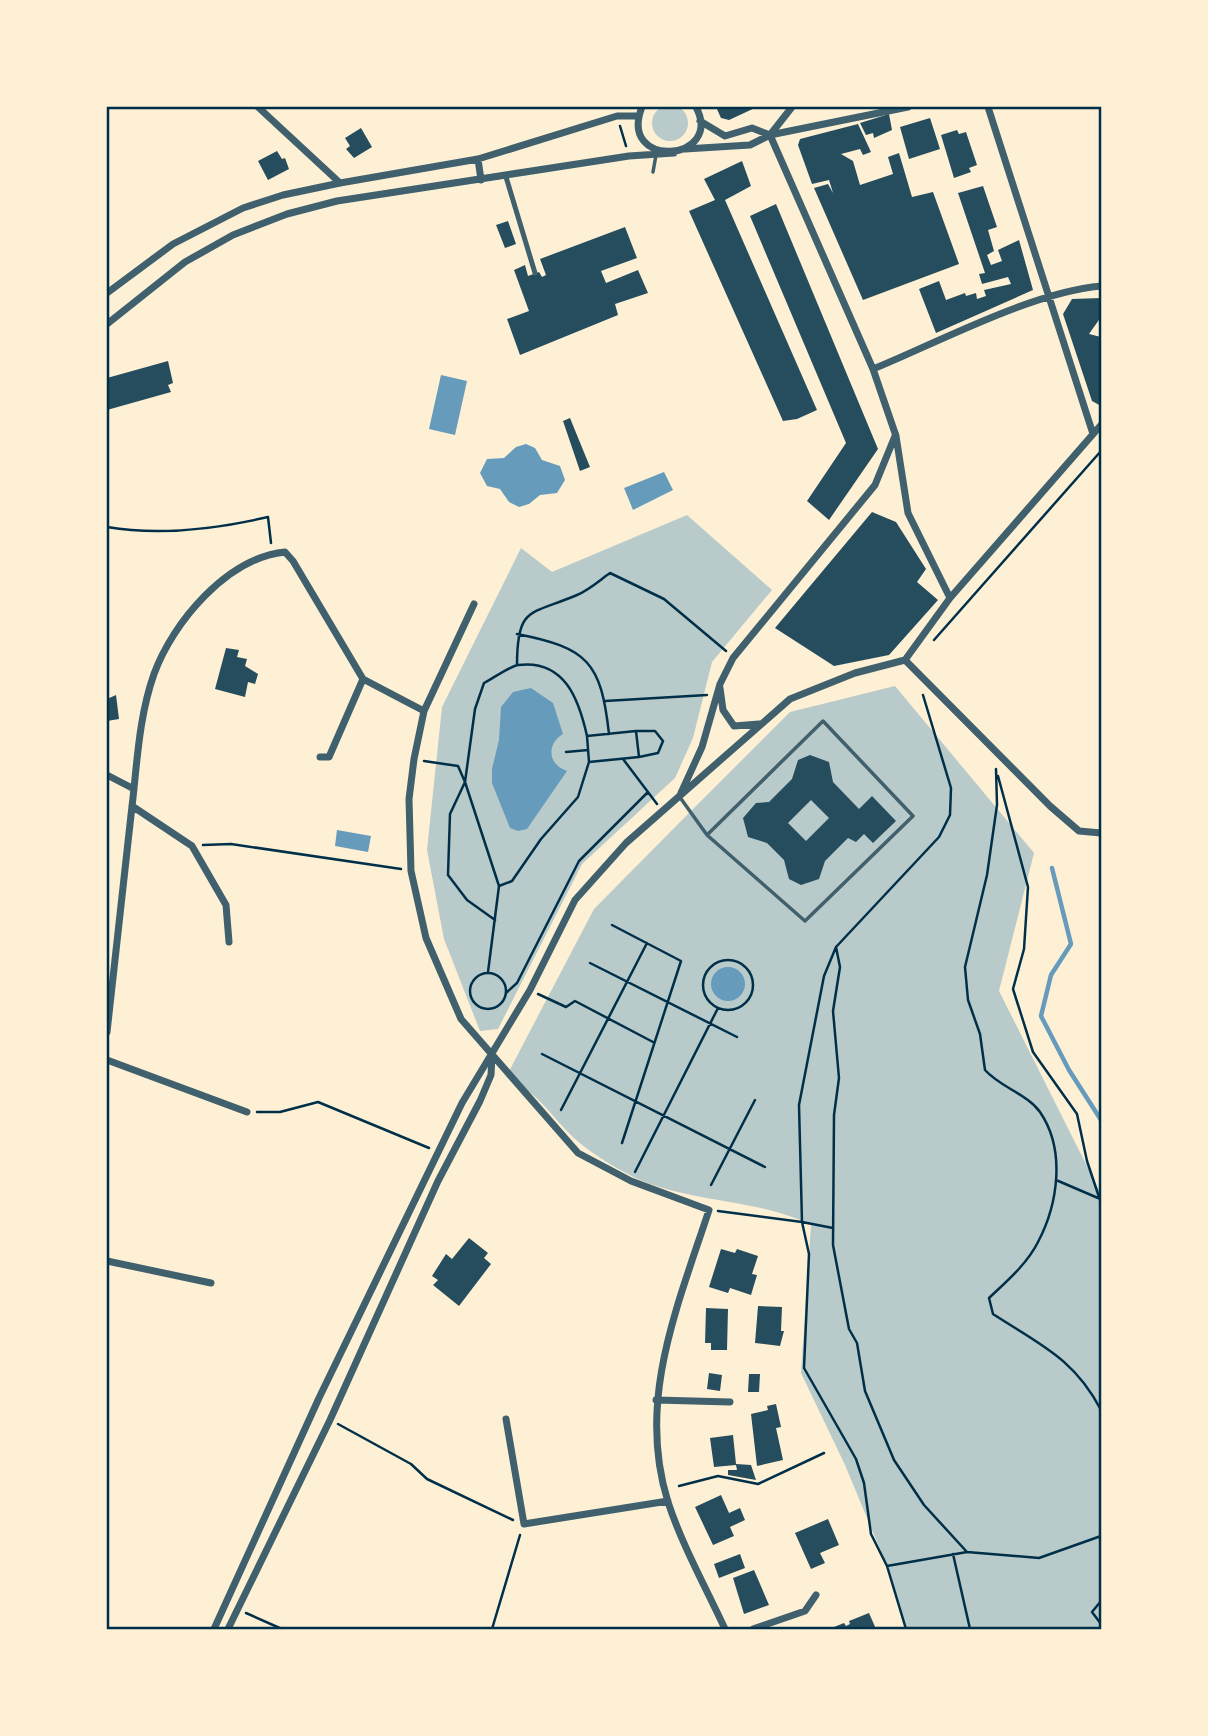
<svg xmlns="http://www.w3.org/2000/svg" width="1208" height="1736" viewBox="0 0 1208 1736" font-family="'Sofia Sans Condensed',sans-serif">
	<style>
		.green { fill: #b9caca }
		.water { fill: #669bbc }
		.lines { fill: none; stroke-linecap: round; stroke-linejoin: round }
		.stream { stroke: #669bbc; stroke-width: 4.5 }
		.building { fill: #264d5e; fill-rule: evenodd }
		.path { stroke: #003049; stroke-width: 2.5 }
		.service { stroke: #3f606c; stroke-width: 3.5 }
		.pedestrian { stroke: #3f606c; stroke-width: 5 }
		.minor { stroke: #3f606c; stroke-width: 7 }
		.neatline { fill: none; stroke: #003049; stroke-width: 2.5 }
	</style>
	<rect width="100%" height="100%" fill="#fdf0d5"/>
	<path class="green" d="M652 123a18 18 0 1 1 36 0a18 18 0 1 1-36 0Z
		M687,515L772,590L712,662L693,738L675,778L582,864L498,1029L480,1031L444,939L427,850L442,707L521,548L552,572Z
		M895,686L1034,853L999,991L1101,1194V1629H906L887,1566L845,1465L801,1373L811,1225C758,1199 695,1203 640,1180C622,1172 597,1157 581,1144C553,1121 541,1093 506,1077L594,909L690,812L790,712Z"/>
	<path class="water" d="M441,375L467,381L455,435L429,429Z
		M526,444L535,448L542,460L560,466L565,480L557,493L540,495L529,504L519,507L509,502L500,489L487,486L480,473L487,459L504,458L516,447Z
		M664,472L673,490L633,510L624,488Z
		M531,688L553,703L563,734C546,744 548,765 567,771L527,829L518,831L510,828L492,783V769L499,740L501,707L513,692Z
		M337,830L371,836L368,852L335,846Z
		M711 984a17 17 0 1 1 34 0a17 17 0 1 1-34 0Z"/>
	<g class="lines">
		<path class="stream" d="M1052,868L1071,944L1051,975L1041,1016L1069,1070L1101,1120"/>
	</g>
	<path class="building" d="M716,107H757L729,120L721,118Z
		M889,114L892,130L874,138L873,133L866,135L860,123Z
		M930,118L940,149L909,159L900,127Z
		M858,124L871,152L863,155L860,149L841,154L853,161L860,185L893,174L888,157L899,153L912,197L933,192L959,264L863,300L814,188L828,184L833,193L829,180L812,184L798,145L800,139Z
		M361,128L372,147L354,158L346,149L350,146L345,138Z
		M957,130L959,134L966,132L977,165L969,168L971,172L954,178L941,135Z
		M277,151L282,159L285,158L289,169L268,180L258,161Z
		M742,161L751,186L725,200L817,410L797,419L783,421L689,211L715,200L704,179Z
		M983,186L997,227L988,230L994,251L987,255L991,265L1002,261L998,250L1019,240L1033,290L936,333L919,289L939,281L946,300L965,293L966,296L976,293L977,299L986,296L984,290L1011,284L1008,277L982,284L979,274L985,273L958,193Z
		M776,204L878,449L829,520L807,501L846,443L750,216Z
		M508,221L516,244L505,248L496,225Z
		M625,227L637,258L601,271L606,283L638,270L648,293L615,304L618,315L520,355L507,319L529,311L514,270L525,265L528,276L539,272L542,277L546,275L540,259Z
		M1101,298V317L1089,334L1101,337V406L1092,401L1063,314L1072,299Z
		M168,361L173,383L168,385L171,392L107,410V378Z
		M570,418L590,467L580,471L563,421Z
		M872,512L896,522L926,569L917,582L938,600L889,655L834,666L775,628Z
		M226,648L239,650L237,657L247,659L245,666L258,674L255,684L248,682L245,697L215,689Z
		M116,695L119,719L107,721V699Z
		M810,755L829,762L833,782L859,809L872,796L896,821L873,843L864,834L856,842L848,838L825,861L819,879L801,885L789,879L784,860L767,843L748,837L743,818L756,803L769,802L792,779L798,760ZM811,800L829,818L806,841L788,823Z
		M469,1238L488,1253L484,1258L491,1264L459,1306L433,1285L438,1280L432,1276L446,1254L452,1259Z
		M721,1249L735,1253L737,1249L758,1256L752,1274L757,1275L751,1295L730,1288L728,1293L709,1287Z
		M758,1306L782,1307L781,1331H784L780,1346L755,1343Z
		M706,1308L728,1309L727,1350H711V1343H705Z
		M709,1373L722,1375L720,1391L707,1389Z
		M749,1374H760L759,1392H748Z
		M776,1404L781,1427L776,1428L783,1460L757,1466L751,1414L768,1410L767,1406Z
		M733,1435L736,1464L751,1465L756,1480L728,1475V1470H737L736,1465L714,1467L710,1438Z
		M721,1495L729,1513L740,1508L745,1520L730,1527L734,1536L713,1545L695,1507Z
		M828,1519L839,1545L820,1553L825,1563L811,1569L795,1533Z
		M740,1554L745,1568L719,1578L714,1564Z
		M754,1570L769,1605L744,1614L733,1578Z
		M869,1613L876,1629H829L844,1623L846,1626L850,1624L849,1621Z"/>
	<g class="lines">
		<path class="path" d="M620,126L626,146
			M107,527C160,536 216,529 268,517L271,543
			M517,634C588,648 601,662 609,734
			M934,640L1101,451
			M517,665C517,606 530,615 577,595C589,590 600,580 610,573L664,599L726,651
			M605,701L707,695
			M636,731L639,757L589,762L587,736Z
			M636,731H655L663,741L658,753L639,757
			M587,736C579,700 565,659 518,665C508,667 494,678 484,683L475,709L465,782L499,886L512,881L541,839L578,797L589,762
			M566,752L588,750
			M623,759L657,804
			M424,761L458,766L465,782L450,814L448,875L467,900L495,920
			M996,769L997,805L987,875L965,967L968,1000L980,1034L985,1070C1000,1087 1027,1094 1040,1112C1066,1150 1058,1204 1038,1242C1027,1264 1007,1281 989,1298L993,1314C1039,1344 1074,1358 1101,1410
			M998,776L1028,887L1024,949L1013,989L1033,1052L1077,1114L1087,1161L1101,1203
			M203,845L231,844L401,869
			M612,925L681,961L622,1143
			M836,947L840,967L833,1011L839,1078L834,1115L833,1245L849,1329L857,1343L865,1391L894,1460L924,1505L967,1552
			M703 985a25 25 0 1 1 50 0a25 25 0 1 1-50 0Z
			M590,963L737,1037
			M488,972L499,886
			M470 991a18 18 0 1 1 36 0a18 18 0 1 1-36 0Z
			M506,993L517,983L579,861L648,792
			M538,994L566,1007L575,1001L653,1042
			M542,1054L765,1167
			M561,1110L647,943
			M257,1112H280L318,1102L429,1148
			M635,1172L718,1008
			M1056,1180L1098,1198
			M711,1185L755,1100
			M718,1211L802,1222L809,1254L804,1368L856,1459L864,1483L871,1534L887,1566L906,1629
			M833,1228L802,1222L799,1105L824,976L836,947L939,837L950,815L951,788L923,695
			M338,1424L411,1464L427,1479L513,1520
			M679,1486L718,1476L758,1484L824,1453
			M953,1554L970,1629
			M887,1566L967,1552L1039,1558L1101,1536
			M1101,1601L1092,1612L1101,1624
			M246,1613L282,1629
			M492,1629L520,1535"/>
		<path class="service" d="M653,172L656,155
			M679,796L707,835L805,921L913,816L823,721L707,835"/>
		<path class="pedestrian" d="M506,177L535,273"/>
		<path class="minor" d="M258,107L340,183
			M642,107C617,170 725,162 696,107
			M988,107L1093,434
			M700,121L725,136L752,128L770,135L908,107
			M770,135L873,369L896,436L908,513L950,598
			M685,149L750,145L770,135L792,107
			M478,159L481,180
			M107,293L173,244L243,208L283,195L340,183L478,159L617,116H639
			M107,324L185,262L233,235L287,214L337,201L629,156L674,153
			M873,369C939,342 1032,292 1101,286
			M474,604L424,711L414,759L409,799L411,871L426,938L461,1019L578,1153L631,1181L709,1210C678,1305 636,1401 668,1502C682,1545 706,1588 725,1629
			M905,660L950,598L1101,425
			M905,660L1050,806L1079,831L1101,833
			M720,688L723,710L734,726L759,724
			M320,757H329L363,679
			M107,775L134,789
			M681,793L702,747L720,684L733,658L875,485L895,436
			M132,806L192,846L226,905L229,942
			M107,1032C115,960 123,887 131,815C137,768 138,719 154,674C173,622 227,558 285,552L293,561L363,679L424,711
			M107,1060L247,1112
			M107,1261L211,1283
			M656,1400L730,1402
			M506,1419L524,1524L668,1501
			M214,1629L319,1398L462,1103L530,990L575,900L626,843L790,699L855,673L905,660
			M228,1629L330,1420L438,1181L480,1101L491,1075L492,1055
			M753,1629L805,1611L816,1595"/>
	</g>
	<rect width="1208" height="1736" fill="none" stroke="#fdf0d5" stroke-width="217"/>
	<rect x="108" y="108" width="992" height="1520" class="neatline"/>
</svg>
